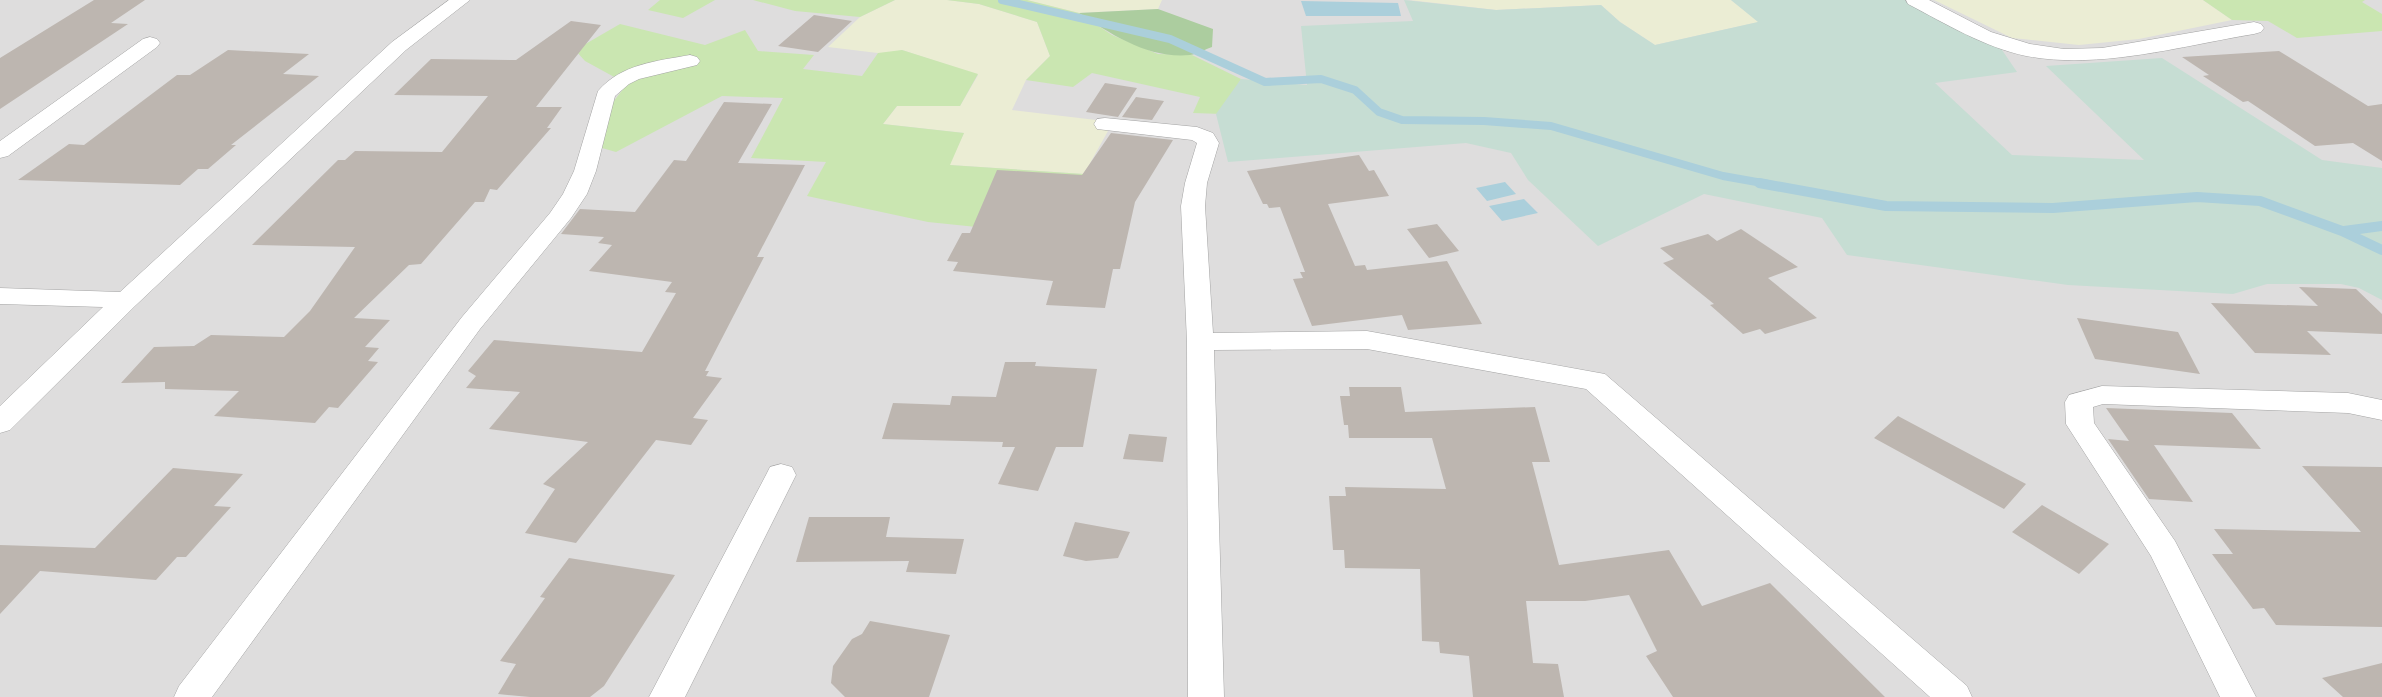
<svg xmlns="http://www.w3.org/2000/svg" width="2382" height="697" viewBox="0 0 2382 697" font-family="Manrope,sans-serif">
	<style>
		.residential { fill: #dedddd }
		.farmland { fill: #ebedd4 }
		.grass { fill: #cae6b1 }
		.forest { fill: #accd9f }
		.wetland { fill: #c6ddd3 }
		.water { fill: #abcfdb }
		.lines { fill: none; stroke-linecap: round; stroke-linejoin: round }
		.stream-far1 { stroke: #abcfdb; stroke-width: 8 }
		.stream { stroke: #abcfdb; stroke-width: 10 }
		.building { fill: #bdb6b0 }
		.street-casing { stroke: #a4a4a4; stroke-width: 1 }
		.street { fill: #fff; fill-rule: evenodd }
	</style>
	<rect width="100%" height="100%" fill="#f0ede8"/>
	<path class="residential" d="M0,0H2382V697H0Z"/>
	<path class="farmland" d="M895,0H947L979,4L1037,22L1050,56L1026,80L1012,110L1113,122L1084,174L949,165L964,133L883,124L897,106H960L978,75L902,50L886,54L828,47L860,17Z
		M1027,0H1162L1158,9L1079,13Z
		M1409,0H1731L1759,22L1655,45L1620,22L1601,5L1496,10Z
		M1934,0H2203L2232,20L2139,39L2079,45L2012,38Z"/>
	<path class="grass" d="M660,0H715L683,18L648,10Z
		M753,0H895L860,17L795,11Z
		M947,0H1027L1079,13L1112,35L1158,54L1192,55L1241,79L1222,114L1193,113L1200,97L1092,73L1073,87L1026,80L1050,56L1037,22L979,4Z
		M2203,0H2365L2362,2L2382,14V31L2297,38L2268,21L2232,20Z
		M620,24L705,45L745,30L758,51L814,55L803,69L862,76L878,53L902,50L978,74L960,106H897L883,124L964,133L950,165L1084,174L1053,235L928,222L807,196L826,162L751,158L783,98L722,96L616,152L602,148L613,102L627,84L585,61L575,50Z"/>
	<path class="forest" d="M1158,9L1213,29L1212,47C1205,49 1198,54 1190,55C1149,59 1112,35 1079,13Z"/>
	<path class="wetland" d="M1404,0L1496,10L1601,5L1620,22L1655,45L1758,22L1731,0H1907L2000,47L2017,72L1935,83L2012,155L2144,160L2046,66L2162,58L2322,160L2382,168V300L2359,288L2341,284H2267L2233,294L2068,285L1847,255L1822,218L1704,194L1598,246L1528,180L1511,153L1466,143L1228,162L1216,114L1241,79L1307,85L1301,26L1413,21Z"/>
	<path class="water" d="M1301,1L1398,3L1401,16H1306Z
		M1505,182L1516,194L1487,201L1476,188Z
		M1524,199L1538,213L1502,221L1489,206Z"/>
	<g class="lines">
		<path class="stream-far1" d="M1002,0L1170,39L1265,82L1321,79L1355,90L1379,112L1402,120L1484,121L1551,126L1723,176L1768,184"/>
		<path class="stream" d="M1759,183L1886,206L2053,208L2197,197L2260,201L2342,231L2382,250
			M2344,231L2382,226"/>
	</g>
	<path class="building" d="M94,0H145L111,23L128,24L0,109V58Z
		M814,15L852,21L818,52L778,46Z
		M571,21L601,25L536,107H562L547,128H551L497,190L490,189L484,202H475L421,264L409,265L354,318L390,320L365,347L379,348L368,361L378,362L338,408L329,407L315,423L214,416L239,391L165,389V382L121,383L154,347L194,346L211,335L284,337L310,311L355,247L252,245L338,160H345L355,151L442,152L488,96L394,95L431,59L516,60Z
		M228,50L309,54L283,74L319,76L231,145H236L208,169H198L180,185L18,180L69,144L84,145L177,75H190Z
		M2279,51L2368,106L2382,104V161L2353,143L2315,146L2248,101L2243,102L2203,76L2209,75L2182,57Z
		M1105,83L1137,88L1118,117L1086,112Z
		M1136,97L1164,101L1152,120L1122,117Z
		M724,102L772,104L738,163L805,165L757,257H764L705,371H709L706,376L722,378L693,418L708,420L691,445L656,440L576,543L525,533L555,489L543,484L588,442L489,429L520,392L466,388L476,376L468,371L494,340L642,352L676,293L665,292L672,282L589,271L612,245L598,243L604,237L561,234L580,209L635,212L674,160L686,161Z
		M1111,133L1173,140L1135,202L1120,269H1113L1105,308L1046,305L1053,281L953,271L958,262L947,261L962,233H970L997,170L1082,175Z
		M1359,155L1369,171L1374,170L1389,196L1328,204L1355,266L1365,265L1367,270L1447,261L1482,324L1408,330L1402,315L1312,326L1293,279L1303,278L1300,272H1305L1280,207L1269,208L1267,204H1263L1247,171Z
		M1437,224L1459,251L1429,258L1407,229Z
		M1741,229L1798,267L1768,278L1817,318L1765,334L1760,329L1743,334L1710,305L1714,304L1663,263L1674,259L1660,248L1708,234L1717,241Z
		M2299,287L2356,289L2382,314V334L2307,331L2331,355L2255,353L2211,303L2318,306Z
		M2077,318L2178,332L2200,374L2095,359Z
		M1005,362H1036L1035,366L1097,369L1083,447H1056L1038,491L998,484L1015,447H1002L1003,442L882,439L893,403L950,405L952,396L996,397Z
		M1349,387H1401L1405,412L1535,407L1550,462H1532L1559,565L1669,550L1702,606L1770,583L1885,697H1673L1646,656L1657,651L1629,595L1585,601H1526L1533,663L1558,664L1564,697H1473L1469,656L1440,653L1439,642L1422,641L1420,569L1345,568L1344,550H1333L1329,496H1346L1345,487L1446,489L1432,438H1349L1348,425H1344L1340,396H1350Z
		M2106,408L2232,413L2261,449L2154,445L2193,502L2149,499L2108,439L2129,441Z
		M1898,416L2026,484L2004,509L1874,438Z
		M1129,434L1167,437L1163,462L1123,459Z
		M2302,466L2382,467V627L2276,625L2264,608L2253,609L2212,554H2233L2214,529L2361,532Z
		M173,468L243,474L214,506L231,507L186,557H177L156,580L40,571L0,614V545L95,548Z
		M2042,505L2109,544L2079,574L2012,532Z
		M809,517H890L886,537L964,539L956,574L906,572L909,561L796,562Z
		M1075,522L1130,532L1118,558L1086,561L1063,556Z
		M569,558L675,575L604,686L590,697H530L498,694L516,664L500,661L545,598L540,597Z
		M870,621L950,635L929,697H845L831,683L833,666L852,639L862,634Z
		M2382,663V697H2343L2322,678Z"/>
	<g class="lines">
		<defs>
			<path id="street" d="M449,0H470L406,50L135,306L10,430L0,433V406L103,307L0,304V288L120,292L392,42Z
				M1906,0H1929L1991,32L2030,44L2064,49L2102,48L2254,22L2261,24L2264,28L2261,32L2254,34C2181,46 2099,70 2026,56C1984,47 1946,24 1908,4Z
				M150,37L157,39L160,43L157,47L8,156L0,158V141L143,39Z
				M690,55L697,57L700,61L697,65L639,79L629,84L615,96L596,171L587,194L571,218L480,329L212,697H174L179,686L462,317L550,213L563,194L574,171L598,91C621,64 657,61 690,55Z
				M1105,118L1197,127L1213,133L1219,143L1207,183L1205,206L1213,333L1367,331L1605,374L1967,686L1972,697H1930L1586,389L1367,349L1214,350L1224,697H1188L1187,342L1181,206L1185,183L1197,143L1192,140L1097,129L1094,124L1097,119Z
				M2102,386L2348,393L2382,400V420L2348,413L2103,404L2093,407L2094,423L2175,541L2256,697H2220L2151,556L2066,424L2065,402L2069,395Z
				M781,464L792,467L796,475L685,697H649L766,475L770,467Z"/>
		</defs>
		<use href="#street" class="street-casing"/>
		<use href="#street" class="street"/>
	</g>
</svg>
